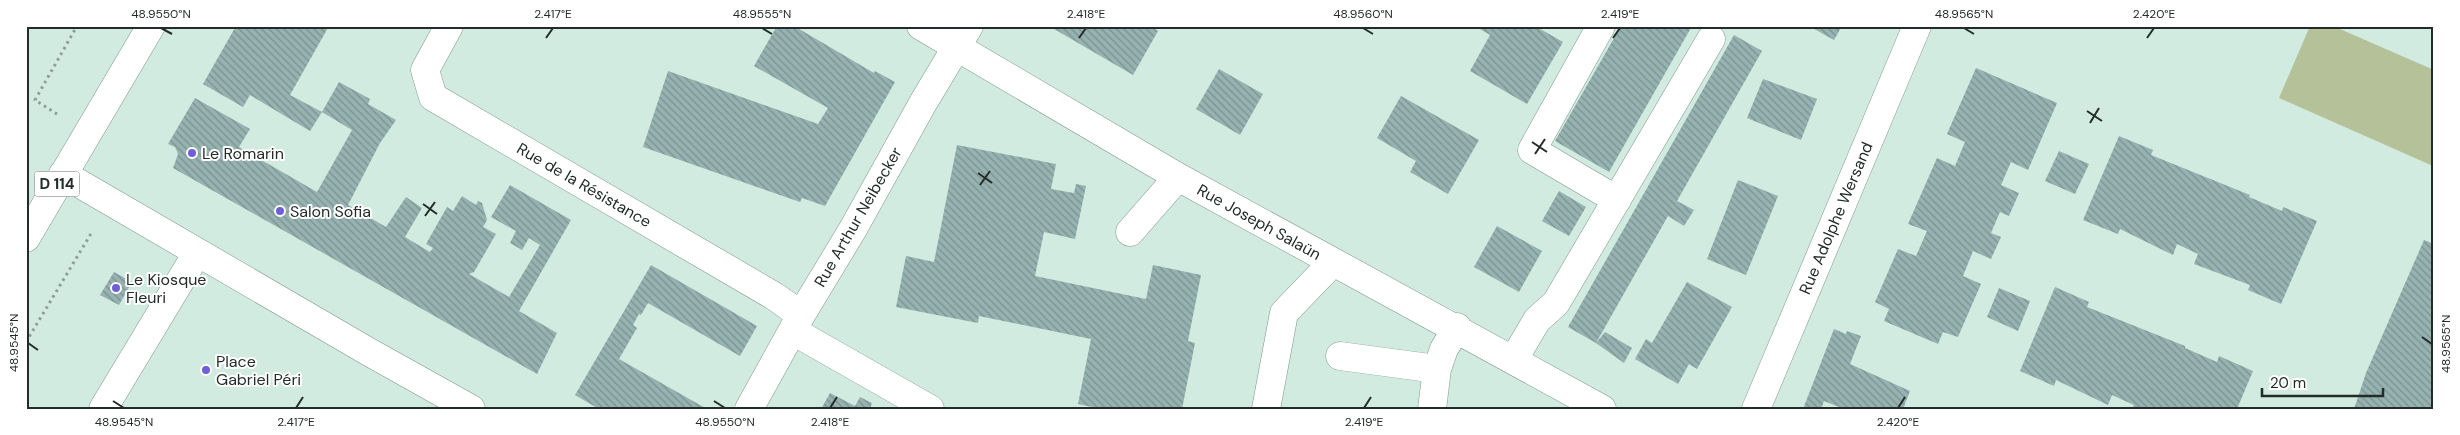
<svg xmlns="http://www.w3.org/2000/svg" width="2460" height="435" viewBox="0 0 2460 435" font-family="'DM Sans',sans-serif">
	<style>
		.park { fill: #b5c198 }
		.building { fill: url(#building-back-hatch) }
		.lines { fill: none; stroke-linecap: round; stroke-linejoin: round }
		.minor-casing { stroke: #7f978d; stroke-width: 29 }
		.major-casing { stroke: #7f978d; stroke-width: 29 }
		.path { stroke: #8b9e96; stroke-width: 3; stroke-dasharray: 2.5 4; stroke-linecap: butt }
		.minor { stroke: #fff; stroke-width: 28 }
		.major { stroke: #fff; stroke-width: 28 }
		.ticks { fill: none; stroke: #232c28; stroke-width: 2 }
		.poi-dot { fill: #6e5ed8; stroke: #fff; stroke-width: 2 }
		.labels { text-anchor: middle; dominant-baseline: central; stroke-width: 4; stroke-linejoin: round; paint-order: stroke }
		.shield { fill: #fff; stroke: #656b68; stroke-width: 1 }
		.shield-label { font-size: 15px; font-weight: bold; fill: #232c28 }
		.poi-label { font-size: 16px; fill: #232c28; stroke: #fff; text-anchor: start }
		.street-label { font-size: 16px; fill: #232c28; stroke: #fff }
		.neatline { fill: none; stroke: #232c28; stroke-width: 2 }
		.ticks-label { font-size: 12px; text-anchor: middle; fill: #232c28 }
	</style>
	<defs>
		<pattern id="building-back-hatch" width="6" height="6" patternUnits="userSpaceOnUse" patternTransform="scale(1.25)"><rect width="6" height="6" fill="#96b3b1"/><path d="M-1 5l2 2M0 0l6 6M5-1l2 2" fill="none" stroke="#7a9290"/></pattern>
	</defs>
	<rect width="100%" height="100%" fill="#d1ebe0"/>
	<path class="park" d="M2310,26H2333L2434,70L2433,166L2279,98Z"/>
	<path class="building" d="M236,26H329L290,95L322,112L310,131L250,95L243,107L203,84Z
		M777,26H794L874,73L875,71L895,82L825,206L802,198L800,202L643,147L668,71L818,124L828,108L754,66Z
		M1049,26H1151L1158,31L1133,75Z
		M1475,26H1535L1563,42L1527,104L1470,71L1490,35Z
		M1621,26H1692L1609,172L1555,141Z
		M1809,26H1842L1834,40Z
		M1734,35L1762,51L1677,201L1694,210L1684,226L1668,216L1596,343L1568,327Z
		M1976,68L2057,103L2028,170L2011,162L2001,185L2019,193L2009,216L2000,212L1991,233L2001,237L1991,259L1973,251L1963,276L1981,284L1958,337L1943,332L1938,344L1884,321L1889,309L1875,302L1898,249L1916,256L1927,231L1908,224L1937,158L1955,166L1965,142L1947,134Z
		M1219,69L1263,94L1240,135L1196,109Z
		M1763,79L1817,99L1801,140L1747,118Z
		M339,82L370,99L368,104L396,120L380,143L348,205L386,227L406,197L422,208L405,237L430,252L433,248L426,244L447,207L453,211L462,196L476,205L478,201L482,203L487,220L483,227L496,234L474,272L469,274L509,297L540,245L529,238L522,250L510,243L516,231L491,217L510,185L571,220L519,311L557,333L537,374L173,168L178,154L175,147L168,144L195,98L250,129L239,147L317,192L352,130L322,112Z
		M1401,96L1479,140L1448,194L1410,172L1416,161L1377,138Z
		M2119,136L2153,150L2151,155L2250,195L2249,197L2282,211L2283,207L2317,221L2281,304L2248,290L2250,285L2194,264L2198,254L2177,244L2173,255L2120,229L2118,234L2083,220Z
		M957,145L1056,164L1051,189L1074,193L1076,184L1086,186L1075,239L1044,232L1035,276L1146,299L1153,265L1201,275L1188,341L1195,343L1182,409H1101L1078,404L1091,339L979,316L978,323L896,307L906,256L934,262Z
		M2059,151L2089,164L2075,194L2045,181Z
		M1738,180L1778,196L1746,275L1707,259Z
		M1559,191L1586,207L1569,236L1542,221Z
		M1497,226L1542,251L1519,292L1474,267Z
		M2424,240L2434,244V409H2354L2366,373Z
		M651,265L757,326L740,356L648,303L641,315L639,314L633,325L637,328L619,359L707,409H599L575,395Z
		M114,272L132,282L119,305L100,295Z
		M1687,282L1732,307L1697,369L1689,364L1678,384L1635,359L1646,339L1652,343Z
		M2055,287L2089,302L2087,307L2185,346V348L2217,362L2219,356L2253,371L2237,409H2132L2134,405L2112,395L2108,405L2056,380L2054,386L2020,371Z
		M1999,288L2030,301L2018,331L1987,317Z
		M1834,329L1846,334L1847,331L1861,336L1850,364L1910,391L1903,409H1844L1824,401L1821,409H1803Z
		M1605,332L1632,348L1624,363L1596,343Z
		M830,393L855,406L860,397L872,403L870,409H821Z"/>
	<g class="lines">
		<defs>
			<path id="minor" d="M449,26L425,70L433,97L774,296L801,315
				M921,26L1178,177L1602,409
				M1601,26L1532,150L1617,200
				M63,174L369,352L471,409
				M1130,232L1178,177
				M793,331L930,409
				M1340,356L1437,369L1444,349L1457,327
				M1514,359L1537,320L1556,303L1711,39
				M103,409L197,253
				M749,409L801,315L853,229L923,103L969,26
				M1266,409L1284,313L1333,262
				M1432,409L1437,369
				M1756,409L1917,26"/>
			<path id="major" d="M26,238L151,26"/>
		</defs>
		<use href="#minor" class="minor-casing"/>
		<use href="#major" class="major-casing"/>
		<path class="path" d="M57,114L35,100L77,26
			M26,342L92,232"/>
		<use href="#minor" class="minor"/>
		<use href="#major" class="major"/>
	</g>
	<path class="ticks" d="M161,28L172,34M762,28L772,34M1363,28L1373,34M1964,28L1974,34M546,38L553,28M1079,38L1086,28M1613,38L1620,28M2147,38L2154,28M2087,111L2102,121M2090,123L2099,108M1532,142L1547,152M1535,154L1545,139M978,173L992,183M980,185L990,171M423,204L437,214M425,216L435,202M2422,337L2432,344M28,343L38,350M113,401L124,408M714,401L725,408M296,408L303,397M830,408L837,397M1364,408L1371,397M1898,408L1905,397"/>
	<g class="poi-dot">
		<circle cx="192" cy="153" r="5"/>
		<circle cx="280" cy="211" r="5"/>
		<circle cx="116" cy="288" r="5"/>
		<circle cx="206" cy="370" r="5"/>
	</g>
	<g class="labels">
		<rect class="shield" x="34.5" y="171.5" width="45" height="25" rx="4"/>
		<g class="shield-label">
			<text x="57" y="184">D 114</text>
		</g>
		<g class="poi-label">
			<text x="202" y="153">Le Romarin</text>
			<text x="290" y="211">Salon Sofia</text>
			<text x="126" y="279">Le Kiosque<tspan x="126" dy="18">Fleuri</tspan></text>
			<text x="216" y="361">Place<tspan x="216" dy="18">Gabriel Péri</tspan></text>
		</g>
		<g class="street-label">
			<text transform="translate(584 185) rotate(30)">Rue de la Résistance</text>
			<text transform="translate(858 217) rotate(-60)">Rue Arthur Neibecker</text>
			<text transform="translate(1836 218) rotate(-67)">Rue Adolphe Wersand</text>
			<text transform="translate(1259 222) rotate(29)">Rue Joseph Salaün</text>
		</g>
	</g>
	<rect width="2460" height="435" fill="none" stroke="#ffffff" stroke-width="55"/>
	<path d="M2262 388v8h121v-8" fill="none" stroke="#232c28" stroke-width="2.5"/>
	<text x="2270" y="388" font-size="15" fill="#232c28" stroke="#ffffff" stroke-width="4" paint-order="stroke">20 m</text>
	<rect x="28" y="28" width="2404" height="380" class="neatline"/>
	<g class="ticks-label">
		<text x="161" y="18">48.9550°N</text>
		<text x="553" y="18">2.417°E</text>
		<text x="762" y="18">48.9555°N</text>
		<text x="1086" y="18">2.418°E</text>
		<text x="1363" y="18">48.9560°N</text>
		<text x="1620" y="18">2.419°E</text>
		<text x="1964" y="18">48.9565°N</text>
		<text x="2154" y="18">2.420°E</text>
		<text transform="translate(14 343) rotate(-90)" y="4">48.9545°N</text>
		<text transform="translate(2446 344) rotate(-90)" y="4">48.9565°N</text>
		<text x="124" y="426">48.9545°N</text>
		<text x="296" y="426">2.417°E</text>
		<text x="725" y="426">48.9550°N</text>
		<text x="830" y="426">2.418°E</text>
		<text x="1364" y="426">2.419°E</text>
		<text x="1898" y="426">2.420°E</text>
	</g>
</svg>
